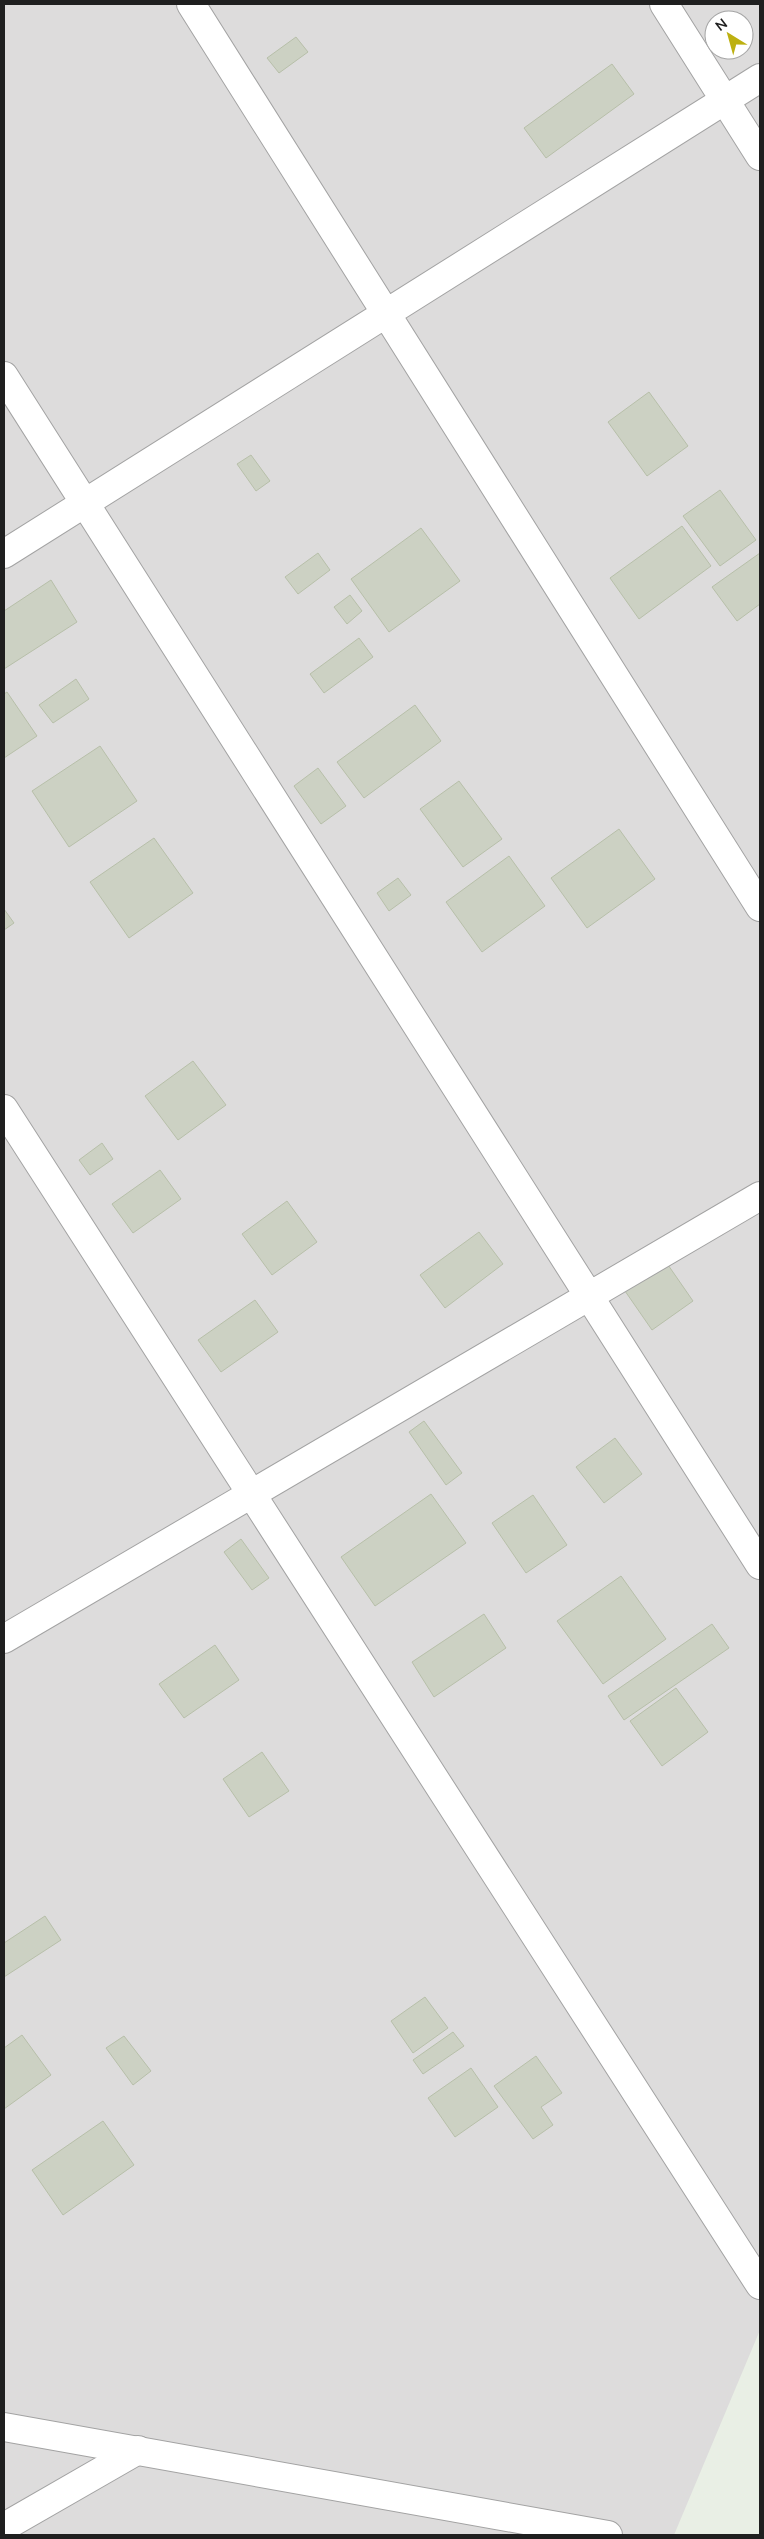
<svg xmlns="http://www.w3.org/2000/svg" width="764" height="2539" viewBox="0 0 764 2539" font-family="'Nunito Sans',sans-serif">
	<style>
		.residential { fill: #dddcdc; fill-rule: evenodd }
		.building { fill: #ccd1c3; stroke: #b7bfa9 }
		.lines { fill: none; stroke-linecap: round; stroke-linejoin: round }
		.minor-casing { stroke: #a3a3a3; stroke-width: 30 }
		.tertiary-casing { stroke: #a3a3a3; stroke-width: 30 }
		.minor { stroke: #fff; stroke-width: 28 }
		.tertiary { stroke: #fff; stroke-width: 28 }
	</style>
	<rect width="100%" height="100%" fill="#e9efe5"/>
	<path class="residential" d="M4,4H760V2330L674,2535H4ZM714,20H744V50H714Z"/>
	<path class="building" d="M296,37L308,52L279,73L267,58Z
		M612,64L634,94L546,158L524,128Z
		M649,392L688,446L647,476L608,422Z
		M251,455L270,481L256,491L237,464Z
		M720,490L756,540L720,566L683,516Z
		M682,526L711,566L639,619L610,578Z
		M421,528L460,581L389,632L351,579Z
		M318,553L330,570L298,594L285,577Z
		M760,553V604L737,621L712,587Z
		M51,580L77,622L4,669V611Z
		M350,595L362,611L347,624L334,607Z
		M359,638L373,657L324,693L310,674Z
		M76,679L89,699L53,723L39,705Z
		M7,692L37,736L4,758V694Z
		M415,705L441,741L364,798L337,762Z
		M100,746L137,801L69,847L32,791Z
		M318,768L346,806L321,824L294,786Z
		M459,781L502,839L463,867L420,809Z
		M619,829L655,879L587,928L551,878Z
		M154,838L193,893L129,938L90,882Z
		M509,856L545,906L482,952L446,902Z
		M398,878L411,895L389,911L377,893Z
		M4,909L14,923L4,930Z
		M193,1061L226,1105L178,1140L145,1096Z
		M102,1143L113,1159L90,1175L79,1160Z
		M160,1170L181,1199L133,1233L112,1204Z
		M287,1201L317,1242L272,1275L242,1234Z
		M479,1232L503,1264L445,1308L420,1275Z
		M666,1262L693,1301L652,1330L625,1291Z
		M255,1300L278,1332L221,1372L198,1340Z
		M424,1421L462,1473L446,1485L409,1432Z
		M615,1438L642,1474L604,1503L576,1467Z
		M431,1494L466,1543L375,1606L341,1557Z
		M533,1495L567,1545L526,1573L492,1523Z
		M241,1539L269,1578L252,1590L224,1552Z
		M621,1576L666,1639L603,1684L557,1621Z
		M484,1614L506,1648L434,1697L412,1662Z
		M712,1624L729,1648L624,1720L608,1696Z
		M215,1645L239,1680L184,1718L159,1684Z
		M676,1688L708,1732L662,1766L630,1721Z
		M262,1752L289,1791L249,1817L223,1779Z
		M45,1916L61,1940L4,1977V1943Z
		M425,1997L448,2028L413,2053L391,2021Z
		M453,2032L464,2046L423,2074L413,2060Z
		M22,2035L51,2075L4,2109V2048Z
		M124,2036L151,2071L133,2085L106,2048Z
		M536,2056L562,2093L541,2107L553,2125L533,2139L494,2086Z
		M471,2068L498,2107L455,2137L428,2098Z
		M103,2121L134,2165L63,2215L32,2170Z"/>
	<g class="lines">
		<defs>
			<path id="minor" d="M191,4L760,907
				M664,4L760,156
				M4,376L760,1565
				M4,554L760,78
				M4,1109L760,2285
				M4,1639L760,1196
				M4,2527L138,2450"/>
			<path id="tertiary" d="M4,2427L608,2535"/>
		</defs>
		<use href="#minor" class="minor-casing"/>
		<use href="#tertiary" class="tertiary-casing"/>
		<use href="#minor" class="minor"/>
		<use href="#tertiary" class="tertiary"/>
	</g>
	<rect width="764" height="2539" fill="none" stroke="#1f1f1f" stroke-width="10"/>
	<g transform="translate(729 35) rotate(323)"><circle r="24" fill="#ffffff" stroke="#a5a5a5"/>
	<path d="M0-4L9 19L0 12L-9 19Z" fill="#bdb010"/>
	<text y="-8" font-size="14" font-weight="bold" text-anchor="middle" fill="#1f1f1f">N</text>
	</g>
</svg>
